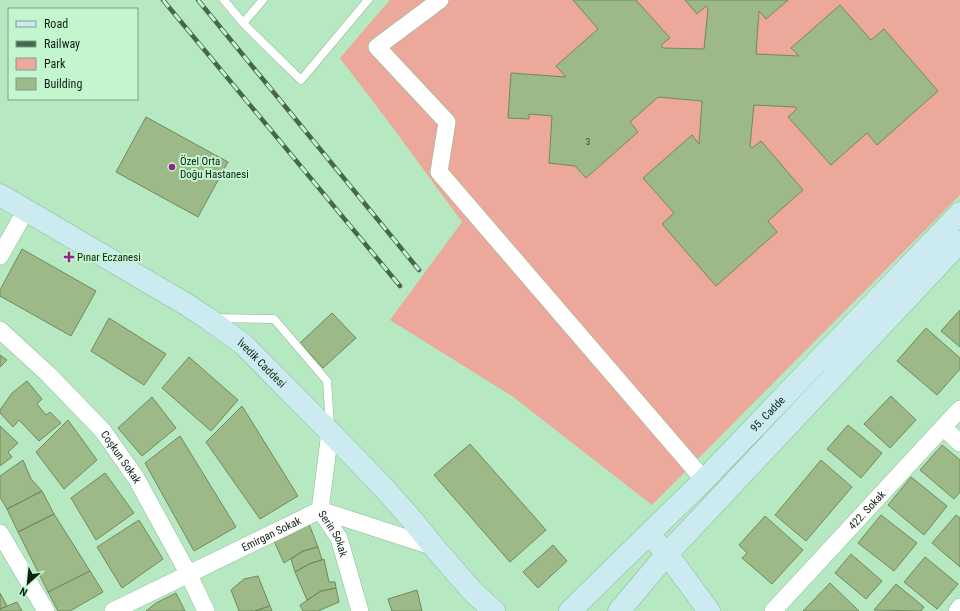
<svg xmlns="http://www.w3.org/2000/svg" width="960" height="611" viewBox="0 0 960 611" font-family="'Roboto Condensed',sans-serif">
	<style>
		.green { fill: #eca89a }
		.building { fill: #9db988; stroke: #708a5c }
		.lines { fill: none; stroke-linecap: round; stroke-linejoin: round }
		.lane-casing { stroke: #8bbb97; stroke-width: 9 }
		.street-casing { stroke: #8bbb97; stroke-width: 18 }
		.secondary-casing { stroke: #8bbb97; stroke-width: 23 }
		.lane { stroke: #fff; stroke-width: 8 }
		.street { stroke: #fff; stroke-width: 17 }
		.secondary { stroke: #cbebf0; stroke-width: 22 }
		.rail-casing { stroke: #47654f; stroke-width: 4.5 }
		.rail { stroke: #c3f5cf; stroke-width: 3; stroke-dasharray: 9; stroke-linecap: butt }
		.poi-dot { fill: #932789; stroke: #c3f5cf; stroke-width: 1.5 }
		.labels { text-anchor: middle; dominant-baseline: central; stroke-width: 4; stroke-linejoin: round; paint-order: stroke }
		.number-label { font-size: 9px; fill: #324831 }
		.poi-label { font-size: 11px; fill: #0e2214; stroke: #c3f5cf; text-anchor: start }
		.street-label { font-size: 11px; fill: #0e2214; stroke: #c3f5cf }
	</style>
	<rect width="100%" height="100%" fill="#b6e8c2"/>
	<path class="green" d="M390,0H960V195L652,505L512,396L390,320L462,222L396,132L340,58Z"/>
	<path class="building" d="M573,0H636L670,38L661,45L663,48L704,49L708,9L706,6L697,14L685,0H788L766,19L759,11L756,54L799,56L791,48L840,5L871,40L884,29L938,91L877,145L867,133L831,165L788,117L797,109L795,107L754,105L750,146L752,148L761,141L803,190L768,221L777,232L716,286L662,224L674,213L643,178L692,135L699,144L702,101L658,97L630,122L638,132L586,178L575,166L549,163L552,116L529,114V119L508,118L511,73L566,77L556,66L598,29Z
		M146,117L228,162L198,217L116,172Z
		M22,249L96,291L71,336L0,296V290Z
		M960,310V347L941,331Z
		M332,313L356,338L323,368L300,343Z
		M109,318L166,354L144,385L91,351Z
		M926,328L960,358V369L937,395L897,361Z
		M0,355L7,360L0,367Z
		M189,357L238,400L211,431L162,388Z
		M27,381L42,399L37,404L46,415L50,412L61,423L39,441L19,420L13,427L0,413V410L12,393Z
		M891,396L916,420L890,448L864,424Z
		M152,397L176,428L142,456L118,428Z
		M242,406L298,496L260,519L206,442Z
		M68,420L97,460L64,489L36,452Z
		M848,425L882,453L861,478L827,449Z
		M0,426L18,443L8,452L12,457L0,466Z
		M180,436L236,527L194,551L145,463Z
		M470,444L546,530L510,562L434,475Z
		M942,445L960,460V492L954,499L920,470Z
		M23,460L31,479L42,491L7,509L0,497V476Z
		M821,460L852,487L806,541L775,515Z
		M105,473L134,513L96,540L71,498Z
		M911,477L947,506L924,535L888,505Z
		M42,491L54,514L18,532L7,509Z
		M54,514L90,571L48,592L18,532Z
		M881,515L917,543L894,571L858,543Z
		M956,515L960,518V567L932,543Z
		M765,516L803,550L772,584L742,558L747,553L739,545Z
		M139,520L163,559L122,588L97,547Z
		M309,524L318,547L303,551L284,563L274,541Z
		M553,545L567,561L538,588L523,572Z
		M318,547L322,560L309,564L295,572L291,559L303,551Z
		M851,554L882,581L866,599L835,573Z
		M925,557L958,584L937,609L904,582Z
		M324,559L329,582H335L336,588L321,591L307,600L295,572L309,564Z
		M90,571L103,592L70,611H58L48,592Z
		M258,576L270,606L255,611H239L231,590L244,579Z
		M830,583L859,611H803Z
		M896,584L924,607L921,611L874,610Z
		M336,588L339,602L318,611H303L300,605L321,591Z
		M417,590L422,611H392L388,599Z
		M0,593L7,606L0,609Z
		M176,593L185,611H146L156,603Z
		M17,602L22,611H0V609Z
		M270,606L272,611H255L257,610Z"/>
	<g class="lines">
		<defs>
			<path id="lane" d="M224,0L243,23L301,80L368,0
				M243,23L263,0
				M215,318L274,319L327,381L330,425"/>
			<g id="street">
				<path d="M440,0L377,47L447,122L439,172L704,480"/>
				<path d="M0,256L26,210"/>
				<path id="s1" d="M0,330L49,375L103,431L136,478L188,573L206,611"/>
				<path d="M943,427L960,443"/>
				<path id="s2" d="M330,432L320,510L339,538L360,611"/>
				<path d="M0,533L46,611"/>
				<path id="s3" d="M113,611L320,510L434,547"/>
				<path id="s4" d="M773,611L960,409"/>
				<path d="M957,611L960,607"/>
			</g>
			<g id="secondary">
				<path id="s5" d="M0,195L184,303L207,318L243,344L330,432L384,488L413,521L434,547L473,592L494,611"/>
				<path d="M658,544L667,554L709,611"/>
				<path id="s6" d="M570,611L704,480L960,213"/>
				<path d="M619,611L667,554L960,242"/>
			</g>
		</defs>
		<use href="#lane" class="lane-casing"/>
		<use href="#street" class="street-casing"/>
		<use href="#secondary" class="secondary-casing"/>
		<use href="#lane" class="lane"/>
		<use href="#street" class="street"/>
		<use href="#secondary" class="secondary"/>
		<defs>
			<path id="rail" d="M163,0L400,286
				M198,0L419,270"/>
		</defs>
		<use href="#rail" class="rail-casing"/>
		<use href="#rail" class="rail"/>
	</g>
	<g class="poi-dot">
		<circle cx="172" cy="167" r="4"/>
		<path d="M67 251h4v4h4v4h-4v4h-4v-4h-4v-4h4z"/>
	</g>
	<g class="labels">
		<g class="number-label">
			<text x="588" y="142">3</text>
		</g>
		<g class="poi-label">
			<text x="180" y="161">Özel Orta<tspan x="180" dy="13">Doğu Hastanesi</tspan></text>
			<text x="77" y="257">Pınar Eczanesi</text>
		</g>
		<g class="street-label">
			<text stroke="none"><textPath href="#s5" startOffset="312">İvedik Caddesi</textPath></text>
			<text stroke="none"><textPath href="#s6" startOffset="279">95. Cadde</textPath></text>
			<text stroke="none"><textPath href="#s1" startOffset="176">Coşkun Sokak</textPath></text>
			<text stroke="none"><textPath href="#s4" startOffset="138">422. Sokak</textPath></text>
			<text stroke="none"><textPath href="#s3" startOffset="176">Emirgan Sokak</textPath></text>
			<text stroke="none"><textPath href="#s2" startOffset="106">Serin Sokak</textPath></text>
		</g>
	</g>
	<rect x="8" y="8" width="130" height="92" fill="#c3f5cf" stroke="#7ba184"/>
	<rect x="16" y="21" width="20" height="6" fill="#cbebf0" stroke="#7ba184"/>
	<text x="44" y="28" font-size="12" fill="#0e2214">Road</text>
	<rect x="16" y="41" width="20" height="6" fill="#47654f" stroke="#7ba184"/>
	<text x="44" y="48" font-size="12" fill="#0e2214">Railway</text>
	<rect x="16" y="58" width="20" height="12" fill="#eca89a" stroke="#7ba184"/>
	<text x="44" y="68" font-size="12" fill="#0e2214">Park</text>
	<rect x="16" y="78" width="20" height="12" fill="#9db988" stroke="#7ba184"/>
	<text x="44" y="88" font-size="12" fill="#0e2214">Building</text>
	<g transform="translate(28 583) rotate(207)" stroke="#c3f5cf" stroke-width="3" paint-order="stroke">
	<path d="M0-3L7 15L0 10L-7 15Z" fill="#0e2214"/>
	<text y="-6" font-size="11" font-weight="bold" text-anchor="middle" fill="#0e2214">N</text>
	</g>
</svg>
